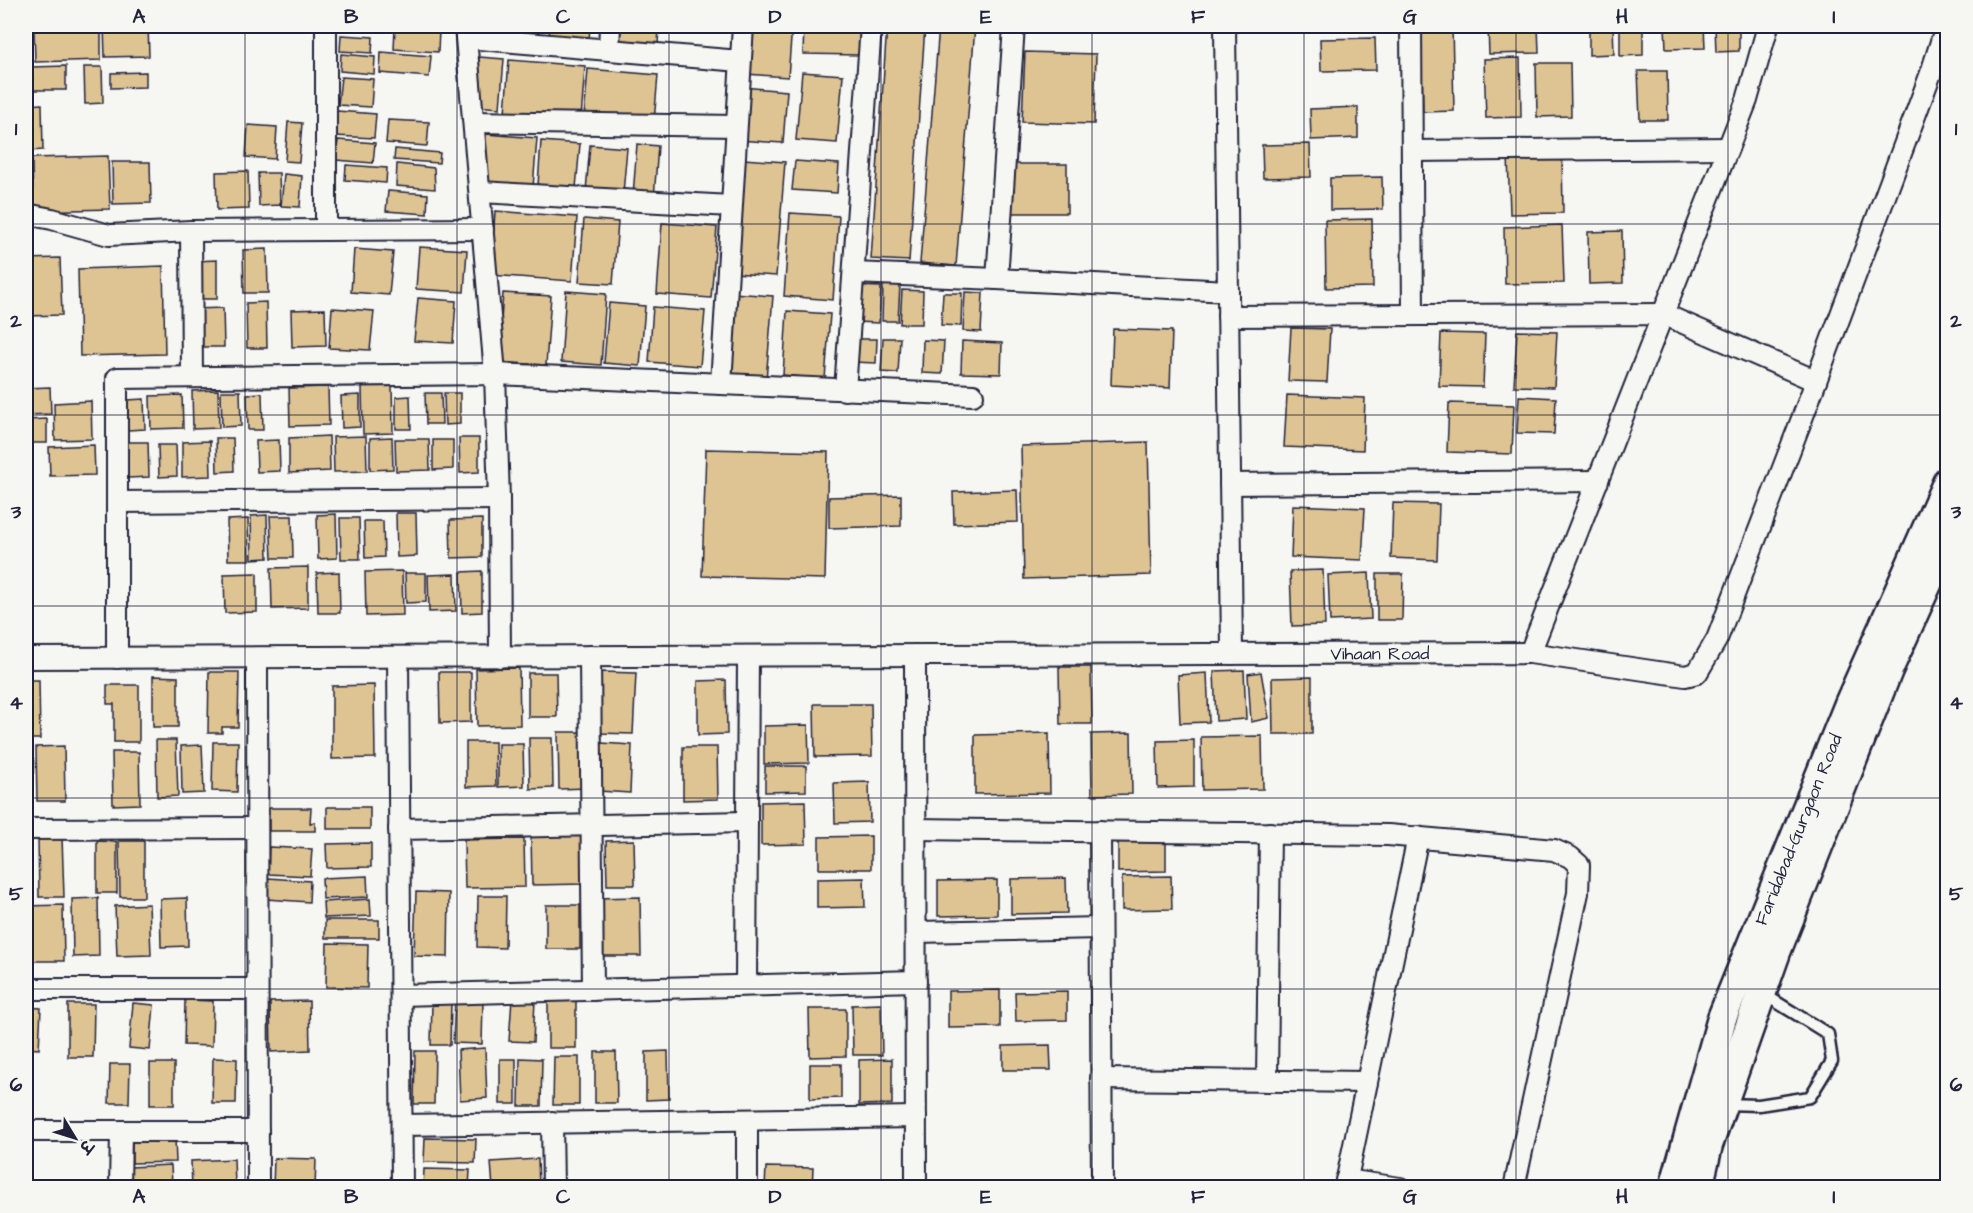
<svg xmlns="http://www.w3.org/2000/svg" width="1973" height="1213" viewBox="0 0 1973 1213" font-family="'Architects Daughter','Playpen Sans Deva',sans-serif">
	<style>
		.building { fill: #dec493; stroke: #22223b; stroke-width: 1.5 }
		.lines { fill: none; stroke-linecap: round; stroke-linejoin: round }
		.lane-casing { stroke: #22223b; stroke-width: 15 }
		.street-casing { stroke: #22223b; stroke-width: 24 }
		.secondary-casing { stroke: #22223b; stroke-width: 33 }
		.lane { stroke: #f6f6f2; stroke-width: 10 }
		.street { stroke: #f6f6f2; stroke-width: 20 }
		.secondary { stroke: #f6f6f2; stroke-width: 28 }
		.grid { fill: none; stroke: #22223b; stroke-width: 1.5; stroke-opacity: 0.55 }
		.labels { text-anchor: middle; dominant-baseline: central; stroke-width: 5; stroke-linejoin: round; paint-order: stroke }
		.street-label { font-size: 18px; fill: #22223b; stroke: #f6f6f2 }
		.neatline { fill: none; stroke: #22223b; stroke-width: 2 }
		.grid-label { font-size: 20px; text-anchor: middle; font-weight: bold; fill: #22223b }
	</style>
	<rect width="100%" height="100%" fill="#f6f6f2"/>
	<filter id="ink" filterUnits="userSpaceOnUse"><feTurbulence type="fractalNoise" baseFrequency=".0167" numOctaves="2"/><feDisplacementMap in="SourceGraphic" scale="12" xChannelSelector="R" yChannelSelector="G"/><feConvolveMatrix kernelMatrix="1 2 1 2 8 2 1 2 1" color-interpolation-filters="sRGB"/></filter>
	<g filter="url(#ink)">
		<path class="building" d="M34,26H101V60L35,62Z
			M104,26H148L149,56L105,57Z
			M339,26H374L373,31L339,28Z
			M550,26H590L589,40L549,37Z
			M616,26H659L658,45L615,42Z
			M675,26H722V30Z
			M749,26H792L788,77L746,74Z
			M804,26H861L860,55L803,54Z
			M887,26H925L909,261L871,259Z
			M939,26H975L956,266L920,263Z
			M1421,26H1452L1454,111L1423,112Z
			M1488,26H1538L1539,53L1489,54Z
			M1589,26H1613L1614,54L1589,55Z
			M1620,26H1643V55L1620,56Z
			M1665,26H1704L1705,48L1666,49Z
			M1715,26H1739V51L1716,52Z
			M395,27L439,30L438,52L394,49Z
			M341,35L373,37L372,53L340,51Z
			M1375,38L1376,70L1321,71L1320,39Z
			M381,52L431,56L429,77L380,73Z
			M1025,52L1096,54L1094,124L1022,122Z
			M341,54L375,57L374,74L340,71Z
			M479,57L504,59L500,108L475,106Z
			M1520,58L1521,117L1486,118L1484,59Z
			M509,60L585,66L581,119L505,113Z
			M1536,63H1570L1571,116L1537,117Z
			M66,66V90H33L32,67Z
			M84,67H102L103,103L85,104Z
			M588,69L658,75L654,122L584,118Z
			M1638,71H1667L1668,120H1640Z
			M146,72V87L111,88V73Z
			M802,72L843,75L837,143L796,140Z
			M341,77L373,79L371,107L338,105Z
			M742,87L787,91L783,143L738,140Z
			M42,104L43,150L26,151V105Z
			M1358,107V138L1311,140L1310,109Z
			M337,111L376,114L374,138L335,136Z
			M388,120L429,122L427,146L386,143Z
			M288,122L302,123L299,162L285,161Z
			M248,125L277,127L275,159L246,157Z
			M486,134L537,138L533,187L482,183Z
			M338,140L375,143L373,163L336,160Z
			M541,141L580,144L576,188L538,185Z
			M637,144L658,146L654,198L633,196Z
			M1310,144L1311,177L1263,178L1262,145Z
			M590,145L627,148L623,193L586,191Z
			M395,149L440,153L439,163L394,160Z
			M1562,154L1563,213L1510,214L1508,156Z
			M108,156L110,209L33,211L32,158Z
			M743,159L785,162L776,276L735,273Z
			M795,161L839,164L837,193L792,190Z
			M112,162H150L151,203L113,204Z
			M397,164L434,168L435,189L396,186Z
			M1011,164H1067V213H1011Z
			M346,165L387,168L386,183L345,180Z
			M248,171L249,209L217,210L216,172Z
			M258,173H279L280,205L259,206Z
			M284,174L302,176L300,207L281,206Z
			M1382,177L1383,209L1330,210V178Z
			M388,191L428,194L427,214L386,211Z
			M495,211L577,217L572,281L491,275Z
			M790,213L839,216L833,300L784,296Z
			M584,219L618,222L613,284L579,282Z
			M1372,219L1373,287L1326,288L1325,220Z
			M662,223L717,227L711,298L657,294Z
			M1562,225L1564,283L1505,284L1504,227Z
			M1622,231L1623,283L1589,284L1588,232Z
			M419,247L467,250L464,292L416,289Z
			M267,249L268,293H244L243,250Z
			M354,249L393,252L389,295L351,292Z
			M60,258L62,315L26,316V259Z
			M217,260V299H196L195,261Z
			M163,266L165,354L80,356L78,269Z
			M883,285H900L898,321H882Z
			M857,286L881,287L879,323L856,322Z
			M902,290L923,291L922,324H900Z
			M566,291L606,294L601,365L561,362Z
			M965,292L983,293L981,332L963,331Z
			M503,293L551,296L546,365L498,362Z
			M732,293L773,296L766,380L726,377Z
			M943,293H962L961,326L941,325Z
			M418,298L456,301L453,343L414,341Z
			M266,302L267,348H247L246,303Z
			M609,303L645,306L640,366L604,363Z
			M653,307L705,311L700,366L649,362Z
			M223,308L224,347H195L194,309Z
			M332,308L374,311L370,350L329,348Z
			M325,309L326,346L292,347L291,310Z
			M787,311L830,314L825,379L783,375Z
			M1291,328L1330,329L1327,382L1288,381Z
			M1113,329L1172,331L1170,388L1111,385Z
			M1517,331L1557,332L1554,387L1514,386Z
			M1441,333L1485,334L1483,387L1439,386Z
			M883,338H900L898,373L881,372Z
			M854,339H877L876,363L853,362Z
			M923,340L944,341L942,374L922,373Z
			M962,341L1002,343L1001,374L961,373Z
			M392,385L393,433L363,434L362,386Z
			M50,387L51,414L26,415V388Z
			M328,387L329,425L290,426L289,388Z
			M218,390L219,428L193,429L192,391Z
			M221,391H240L241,426L222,427Z
			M262,393L263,430H248L247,394Z
			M425,393H441L442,424H426Z
			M444,393H460V424L445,425Z
			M182,395L183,428L151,429L150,396Z
			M360,395V427L342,428L341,396Z
			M1287,395L1365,398L1363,450L1284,447Z
			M410,396L411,429H396V397Z
			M1519,396L1556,398L1554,434L1517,433Z
			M144,399L145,429L128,430L127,400Z
			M91,401L92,439L55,440L54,403Z
			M1449,403L1514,405L1512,454L1447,452Z
			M47,419V443H26V420Z
			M329,436L330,471L289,473V438Z
			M366,436L367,471L334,472L333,437Z
			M392,437L393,469L370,470V438Z
			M216,438H233L234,471L217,472Z
			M459,438H479V472L460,473Z
			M395,439H429L430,470L396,471Z
			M279,440L280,471L257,472L256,441Z
			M433,440H453V469L433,470Z
			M210,441L211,476L182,477V442Z
			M127,442H148L149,477L128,478Z
			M1148,442L1151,575L1024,579L1021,446Z
			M94,445L95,475L50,476L49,447Z
			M158,445H176L177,476L159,477Z
			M706,449L828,452L825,579L702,576Z
			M1017,490L1018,522L954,524L953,492Z
			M901,495V526L829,528V497Z
			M1393,503L1439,504L1437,560L1391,558Z
			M1293,505L1365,508L1362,560L1291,557Z
			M396,513H416L417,556L397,557Z
			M336,514L337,558L318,559L317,515Z
			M267,515L268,558L252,559L251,516Z
			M270,516H292L293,558H272Z
			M340,518H359L360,559H341Z
			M248,519L249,560H228L227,520Z
			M482,519V557L451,558L450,520Z
			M364,521H383L384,557L365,558Z
			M308,567V608L272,609L271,568Z
			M1323,570L1325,625L1292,626L1290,571Z
			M402,571L403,615L366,616L365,572Z
			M482,571V612L462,613L461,572Z
			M339,572L340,613H318L317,573Z
			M257,573V612L225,613L224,574Z
			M405,573H426V602L406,603Z
			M1369,573L1371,619L1330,621L1328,575Z
			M455,574L456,611L429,612L428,575Z
			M1377,574H1403L1402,620H1377Z
			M1059,667H1091L1092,724H1060Z
			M519,668L520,725L477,726L476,669Z
			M1244,670L1246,719L1216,721L1214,671Z
			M209,672H239L238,727H222V733H208Z
			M439,672H471V722L440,723Z
			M601,672L636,673L633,734L599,733Z
			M1261,672L1269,718L1251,722L1248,674Z
			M528,673H556L557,717H528Z
			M1207,673L1209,722L1180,723L1178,675Z
			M153,676L178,677V727H153Z
			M1312,677V734H1273L1272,678Z
			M26,680H39L40,739H26Z
			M726,680L727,734L698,735V681Z
			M107,685H139V742H114V704H107Z
			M374,685L375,758L332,759V686Z
			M814,704H871L872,756L815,757Z
			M808,725L809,763L764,764V726Z
			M558,732H586L587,788L559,789Z
			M1049,733L1050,793L975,794V735Z
			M1131,733L1132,794L1092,795L1091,734Z
			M1262,736L1263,789L1202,790L1201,737Z
			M529,738H552L553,788L530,789Z
			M156,740H176L178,796L157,797Z
			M1194,740V787L1158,788L1157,741Z
			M213,742H238L237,792L212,791Z
			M466,742H495L496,786L466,787Z
			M601,743L632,745L630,793L599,791Z
			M498,744H523L524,786L498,787Z
			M202,745L204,793L182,794L181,746Z
			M64,746L65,801H37L36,747Z
			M683,747H717L718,799L683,800Z
			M112,752H139L140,804L113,805Z
			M765,766H806V791L765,792Z
			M869,782L870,822L835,823L834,783Z
			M805,801L806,844L761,845V802Z
			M327,807H370V829H327Z
			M269,808H311L310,823L315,822V831H269Z
			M585,832V884L532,885L531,833Z
			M871,836V869H819V837Z
			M62,837L64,897H39L38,838Z
			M524,839L525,887L465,888L464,840Z
			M634,840L635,885H607L606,841Z
			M97,841L117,842V893H97Z
			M119,841H144V897H120Z
			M1166,841V871L1118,872V842Z
			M371,843V867L327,868L326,844Z
			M269,847L312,849L310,876L268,874Z
			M367,876L368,897L323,899L322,878Z
			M1171,876L1172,909L1122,910V877Z
			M268,878L310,881L309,902L266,899Z
			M864,878L865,907L817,908V879Z
			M1066,878L1067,913L1011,914V879Z
			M997,880V915L938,916V881Z
			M416,892L449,893L448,957L414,956Z
			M478,896H506L505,948L477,947Z
			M640,897L641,956H595L594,898Z
			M98,898L99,956L73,957L72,899Z
			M187,898L188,946L161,947L160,899Z
			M370,899L371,916L324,918L323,902Z
			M149,904L151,955L117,956L115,906Z
			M63,905L64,961H26V906Z
			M546,905H580V949H546Z
			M325,920H379V938H325Z
			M327,943L368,944L367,988L326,987Z
			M1000,990V1027L948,1028V991Z
			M1067,991V1020L1016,1021L1015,992Z
			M548,997H576V1048H548Z
			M455,999L483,1000L482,1044L453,1043Z
			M512,999L535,1000L533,1042L509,1041Z
			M185,1000L213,1001L212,1046L184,1045Z
			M309,1001L310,1050L271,1052L270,1002Z
			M432,1001H451L450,1045H431Z
			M133,1003L154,1005L150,1050L129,1048Z
			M68,1004H94L93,1057H68Z
			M881,1004L882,1055H853L852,1005Z
			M26,1007L41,1008L39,1049L26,1048Z
			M809,1009H846V1056L810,1057Z
			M1050,1045L1051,1070H1003V1046Z
			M485,1048L487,1098L460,1100L458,1050Z
			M415,1051H435L434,1104H414Z
			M668,1051L669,1099L646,1100V1052Z
			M595,1052H616L617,1103H595Z
			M554,1057H579V1105H553Z
			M213,1058L237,1059L236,1103H212Z
			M520,1058L542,1059L541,1106H519Z
			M500,1059H516V1104H500Z
			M892,1059V1104L859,1105V1060Z
			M150,1063H174V1105H150Z
			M110,1064H130L129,1103H109Z
			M810,1064H841V1098L810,1099Z
			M175,1138L176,1162L132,1163V1139Z
			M425,1138L476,1139L475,1163L424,1162Z
			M26,1143H28V1188H26Z
			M274,1158L316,1159L315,1188H273Z
			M234,1159L235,1185L192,1187L191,1161Z
			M538,1159L539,1188H493L491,1162Z
			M171,1165L172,1186H181V1188H130V1167Z
			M766,1167L813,1168L812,1188H765Z
			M424,1169L470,1170L469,1188H423Z"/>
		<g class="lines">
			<defs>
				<path id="lane" d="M1724,1104L1759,1105L1810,1097L1832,1061L1828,1034L1762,993"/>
				<g id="street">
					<path d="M465,26L495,374L499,499L500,657"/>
					<path d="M1225,26L1232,654"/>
					<path d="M1411,26L1413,315"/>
					<path d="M467,38L740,61"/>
					<path d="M609,50L610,26"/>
					<path d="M474,122L736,126"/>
					<path d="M1412,151L1728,148"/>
					<path d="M480,192L731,206"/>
					<path d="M26,214L52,219L109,235L191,231L483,229"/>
					<path d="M326,230V26"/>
					<path d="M191,231L192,377"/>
					<path d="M854,273L997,279L1228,291"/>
					<path d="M997,279L1014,26"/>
					<path d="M1228,316L1663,314L1816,381"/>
					<path d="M721,384L743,26"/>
					<path d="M845,390L871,26"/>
					<path d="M1230,484L1598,481"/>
					<path d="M117,502L499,499"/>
					<path d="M1530,653L1747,100L1768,26"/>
					<path d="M915,655L916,1188"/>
					<path d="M590,656L593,990"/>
					<path d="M398,657L402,1188"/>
					<path id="s1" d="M26,658L1530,653L1685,676L1697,673L1717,639L1803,416L1931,73L1946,26"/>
					<path d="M117,658V378L495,374L973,395"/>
					<path d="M257,658L258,1188"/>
					<path d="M26,829L257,828"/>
					<path d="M399,829L747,822"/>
					<path d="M916,829L1388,835L1554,850L1570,857L1579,865L1578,893L1514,1188"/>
					<path d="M1100,831L1102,1188"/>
					<path d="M916,932L1100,928"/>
					<path d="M746,985L748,656"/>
					<path d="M26,989H257"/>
					<path d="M401,995L916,981"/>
					<path d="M1101,1079L1367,1082"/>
					<path d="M1267,1081L1270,833"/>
					<path d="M747,1120V1188"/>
					<path d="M552,1122L553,1188"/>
					<path d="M402,1125L916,1117"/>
					<path d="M26,1131H258"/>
					<path d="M1346,1180L1400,1188"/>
					<path d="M120,1188L121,1131"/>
					<path d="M1345,1188L1418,837"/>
				</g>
				<g id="secondary">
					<path id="s2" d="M1674,1188L1722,1018L1849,704L1948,481"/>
					<path d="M1698,1188L1708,1145L1776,952L1888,670L1948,538"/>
				</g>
			</defs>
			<use href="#lane" class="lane-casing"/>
			<use href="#street" class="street-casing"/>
			<use href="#secondary" class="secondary-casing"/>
			<use href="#lane" class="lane"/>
			<use href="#street" class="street"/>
			<use href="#secondary" class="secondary"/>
		</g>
	</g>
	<path class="grid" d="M245,26V1188M457,26V1188M669,26V1188M881,26V1188M1092,26V1188M1304,26V1188M1516,26V1188M1728,26V1188M26,224H1948M26,415H1948M26,606H1948M26,798H1948M26,989H1948"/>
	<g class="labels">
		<g class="street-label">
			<text stroke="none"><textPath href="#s1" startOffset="1354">Vihaan Road</textPath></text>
			<text stroke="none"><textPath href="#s2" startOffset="380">Faridabad-Gurgaon Road</textPath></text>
		</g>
	</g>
	<rect width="1973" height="1213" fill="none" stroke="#f6f6f2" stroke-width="66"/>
	<g transform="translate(75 1138) rotate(128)" stroke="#f6f6f2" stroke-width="4.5" paint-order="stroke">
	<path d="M0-4.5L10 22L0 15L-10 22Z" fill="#22223b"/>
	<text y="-9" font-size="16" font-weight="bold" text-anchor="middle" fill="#22223b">उ</text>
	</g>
	<rect x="33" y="33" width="1907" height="1147" class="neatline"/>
	<g class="grid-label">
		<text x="139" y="23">A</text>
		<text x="351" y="23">B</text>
		<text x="563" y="23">C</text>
		<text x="775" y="23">D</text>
		<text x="986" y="23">E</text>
		<text x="1198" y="23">F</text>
		<text x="1410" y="23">G</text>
		<text x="1622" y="23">H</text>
		<text x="1834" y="23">I</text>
		<text x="16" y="135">1</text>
		<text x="1956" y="135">1</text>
		<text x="16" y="327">2</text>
		<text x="1956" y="327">2</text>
		<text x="16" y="518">3</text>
		<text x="1956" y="518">3</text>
		<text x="16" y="709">4</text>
		<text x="1956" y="709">4</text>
		<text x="16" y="900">5</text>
		<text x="1956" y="900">5</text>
		<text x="16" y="1091">6</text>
		<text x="1956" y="1091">6</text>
		<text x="139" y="1203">A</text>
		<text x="351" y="1203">B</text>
		<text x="563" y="1203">C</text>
		<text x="775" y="1203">D</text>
		<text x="986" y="1203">E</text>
		<text x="1198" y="1203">F</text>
		<text x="1410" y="1203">G</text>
		<text x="1622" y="1203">H</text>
		<text x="1834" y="1203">I</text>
	</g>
</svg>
